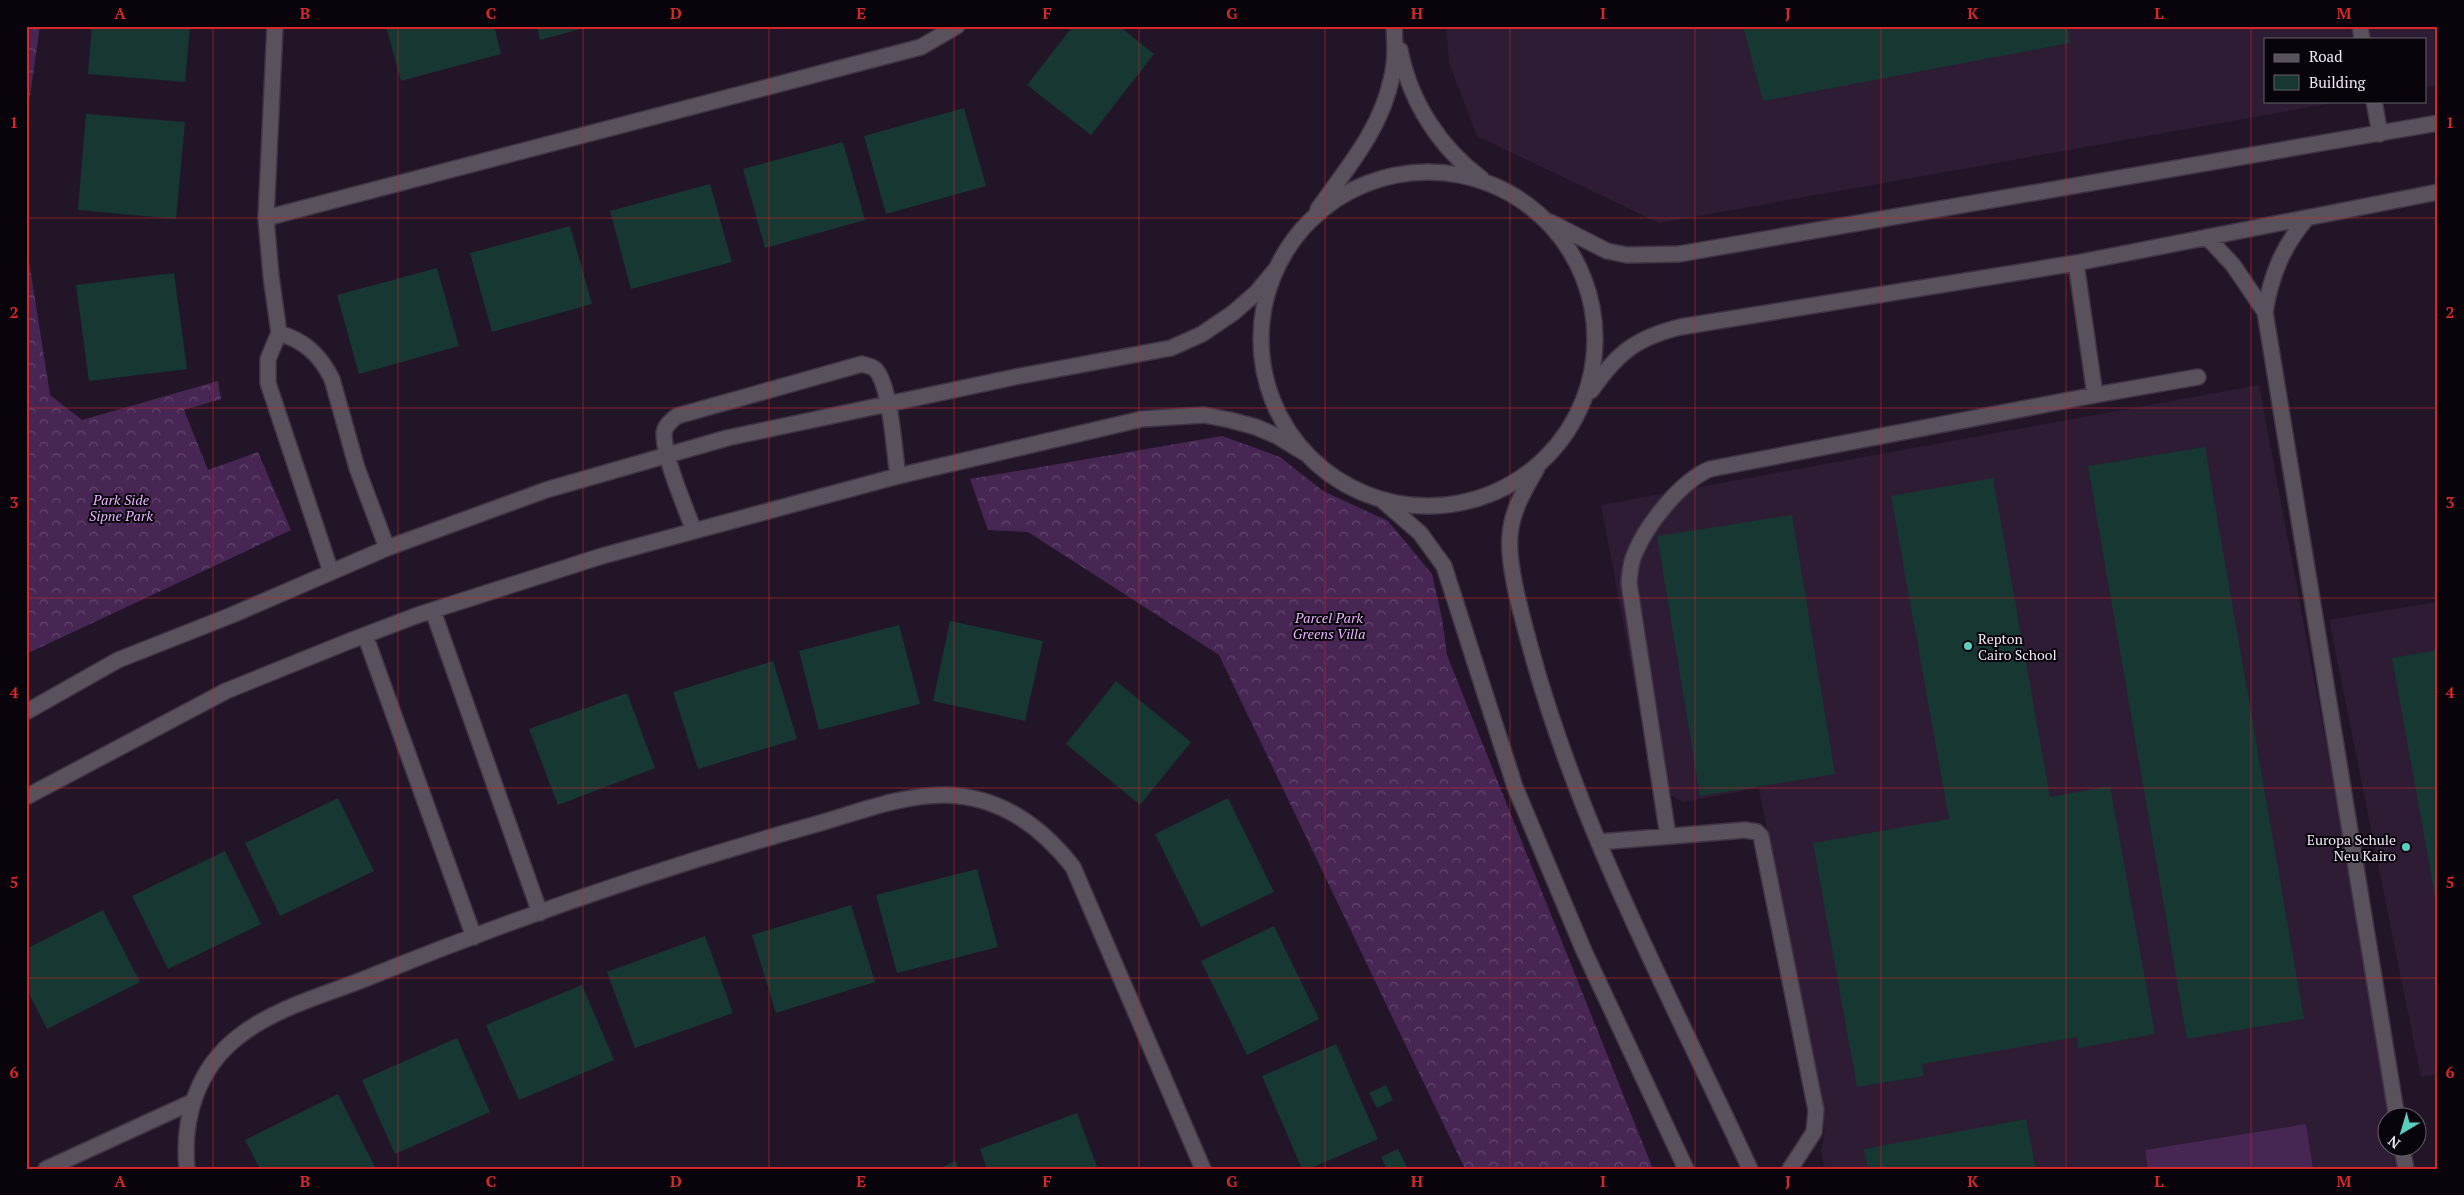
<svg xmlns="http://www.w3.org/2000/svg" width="2464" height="1195" viewBox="0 0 2464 1195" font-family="'PT Serif',serif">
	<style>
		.built { fill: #2e1c35 }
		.forest { fill: url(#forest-crowns) }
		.garden { fill: #472654 }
		.building { fill: #163732 }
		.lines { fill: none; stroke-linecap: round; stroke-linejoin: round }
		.minor-casing { stroke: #403345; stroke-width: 18 }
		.minor { stroke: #59525c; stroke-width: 15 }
		.grid { fill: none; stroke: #d62828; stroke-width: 1; stroke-opacity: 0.55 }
		.poi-dot { fill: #59cebe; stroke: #09040b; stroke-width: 2 }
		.labels { text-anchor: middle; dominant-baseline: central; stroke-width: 4; stroke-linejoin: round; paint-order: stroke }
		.park-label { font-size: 14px; font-style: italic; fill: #e7b3fd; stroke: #09040b }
		.poi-label { font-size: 14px; fill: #f1e8f5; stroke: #09040b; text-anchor: start }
		.neatline { fill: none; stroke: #d62828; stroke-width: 2 }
		.grid-label { font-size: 16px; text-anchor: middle; font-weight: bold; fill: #d62828 }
	</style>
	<defs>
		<pattern id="forest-crowns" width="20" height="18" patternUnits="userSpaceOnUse" patternTransform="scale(1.25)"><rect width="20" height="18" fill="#472654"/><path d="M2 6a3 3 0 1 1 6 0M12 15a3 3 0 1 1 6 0" fill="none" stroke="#62466d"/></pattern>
	</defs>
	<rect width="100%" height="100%" fill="#231528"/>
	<path class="built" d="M1446,26H2438V85L2425,87V39H2265V101H2344L1659,223L1477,136L1449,63Z
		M2259,385L2396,1117L2386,1118V1148H2402L2406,1169H1825L1821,1152L1825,1131L1759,788L1683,802L1654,786L1601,505Z
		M2438,602V1074L2421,1077L2329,620Z"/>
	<path class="forest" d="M26,26H40L26,124Z
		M26,242L50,395L82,420L218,381L221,399L184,410L208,470L258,452L291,530L26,654Z
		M1222,436L1280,457L1323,491L1388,521L1432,574L1442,618L1447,655L1653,1169H1465L1219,655L1028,532L988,530L970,479Z"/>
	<path class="garden" d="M2306,1124L2313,1169H2148L2145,1150Z"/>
	<path class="building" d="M92,26H190L185,82L88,74Z
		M386,26H494L501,54L401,81Z
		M537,26H587V27L540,40Z
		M1073,26H1119L1154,54L1091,135L1027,85Z
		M1743,26H2068L2070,43L1763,101Z
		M964,108L986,186L886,214L864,136Z
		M86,114L185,122L176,219L78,210Z
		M843,142L865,220L765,248L743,169Z
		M710,184L732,262L631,289L610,211Z
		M570,226L592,304L492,332L470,253Z
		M437,268L459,346L359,374L337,295Z
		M174,273L187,369L89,381L76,285Z
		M2205,447L2304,1019L2187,1039L2088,466Z
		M1993,478L2050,797L2110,786L2155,1034L2078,1048L2077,1037L1922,1064L1924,1076L1857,1087L1813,843L1949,819L1891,496Z
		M1792,515L1835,774L1700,796L1657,536Z
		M950,621L1043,641L1025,721L933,701Z
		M899,625L920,704L819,730L799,651Z
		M2438,650V907H2437L2392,658Z
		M773,661L797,739L698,769L673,692Z
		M1116,681L1191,742L1140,805L1066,744Z
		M627,693L655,768L558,805L529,729Z
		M338,798L374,871L280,916L245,843Z
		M1228,798L1274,892L1201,927L1155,834Z
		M225,851L261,924L168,969L132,896Z
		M977,869L998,947L897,973L876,895Z
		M851,905L875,982L776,1013L752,935Z
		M103,910L140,982L47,1029L26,988V949Z
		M1274,926L1319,1019L1247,1055L1201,961Z
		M705,936L733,1013L635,1048L607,972Z
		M582,985L614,1060L519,1100L486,1025Z
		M457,1038L490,1112L395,1154L362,1080Z
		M1336,1044L1378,1139L1309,1169H1302L1262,1076Z
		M1386,1085L1393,1100L1377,1108L1369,1093Z
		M338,1094L375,1167L370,1169H260L245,1140Z
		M1077,1113L1098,1169H987L980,1149Z
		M2026,1119L2036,1169H1868L1864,1149Z
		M1398,1149L1408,1169H1387L1381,1157Z
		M956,1161L959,1169H938Z"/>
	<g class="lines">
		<defs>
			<path id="minor" d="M275,26L266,218L271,276L279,333L268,359V383L331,572
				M2360,26L2362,39
				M1400,50C1410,102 1440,148 1482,179
				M2374,101L2380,134
				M1261 339a167 167 0 1 1 334 0a167 167 0 1 1-334 0Z
				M1318,209C1348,167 1382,128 1392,76C1396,60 1395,43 1394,26
				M266,218L921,47L957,26
				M2307,218C2283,246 2271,275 2265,312L2397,1118
				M1550,222L1607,251L1627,255L1679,254L2438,123
				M2207,237L2233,265L2265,312
				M2076,263L2095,395
				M279,333C305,341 320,355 332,379L357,468L387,548
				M1591,391C1617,353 1636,338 1680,327L2076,263L2438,192
				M1537,468C1525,489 1512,510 1510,535C1507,565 1522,616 1530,646C1579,829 1671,997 1750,1169
				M1382,500L1420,533L1444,566L1515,787L1584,951L1686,1169
				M694,531C685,506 664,459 664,434C664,426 671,421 677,416L862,364C867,366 873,366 876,370C891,388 894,451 898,476
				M433,611L540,913
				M365,635L474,937
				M26,712L118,660L232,615L387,548L546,490L727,438L1015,377L1171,348L1202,334L1233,313L1256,293L1276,269
				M26,797L226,691L347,642L418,615L602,556L694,531L898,476L1142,419L1204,415L1230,420L1256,427L1277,436L1305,453
				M1668,836L1629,583C1630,573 1630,563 1635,553C1647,524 1681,481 1710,469L2095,395L2198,377
				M1599,842L1745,830L1757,832L1761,836L1816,1110L1814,1132L1790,1169
				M2402,1148L2406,1169
				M46,1169L192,1102
				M187,1169C182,1119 197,1069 238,1037C273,1009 321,996 362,980C507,921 656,869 806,827C851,815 898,795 945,795C999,796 1041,826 1073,867L1203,1169"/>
		</defs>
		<use href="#minor" class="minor-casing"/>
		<use href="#minor" class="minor"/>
	</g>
	<path class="grid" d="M213,26V1169M398,26V1169M583,26V1169M769,26V1169M954,26V1169M1139,26V1169M1325,26V1169M1510,26V1169M1695,26V1169M1881,26V1169M2066,26V1169M2251,26V1169M26,218H2438M26,408H2438M26,598H2438M26,788H2438M26,978H2438"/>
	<g class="poi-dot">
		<circle cx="1968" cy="646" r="5"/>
		<circle cx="2406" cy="847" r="5"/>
	</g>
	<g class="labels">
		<g class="park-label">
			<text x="121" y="499">Park Side<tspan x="121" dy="16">Sipne Park</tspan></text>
			<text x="1329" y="617">Parcel Park<tspan x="1329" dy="16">Greens Villa</tspan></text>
		</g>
		<g class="poi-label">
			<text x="1978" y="638">Repton<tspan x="1978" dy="16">Cairo School</tspan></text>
			<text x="2396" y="839" text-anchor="end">Europa Schule<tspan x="2396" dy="16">Neu Kairo</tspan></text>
		</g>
	</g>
	<rect width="2464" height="1195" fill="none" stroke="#09040b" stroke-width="55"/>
	<rect x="2264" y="38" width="162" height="65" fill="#09040b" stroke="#665f69"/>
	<rect x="2274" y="54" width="25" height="8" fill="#59525c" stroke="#665f69"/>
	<text x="2309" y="62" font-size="15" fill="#f1e8f5">Road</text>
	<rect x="2274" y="75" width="25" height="15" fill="#163732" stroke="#665f69"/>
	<text x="2309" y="88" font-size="15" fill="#f1e8f5">Building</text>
	<g transform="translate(2402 1132) rotate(218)"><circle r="24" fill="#09040b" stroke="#665f69"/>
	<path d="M0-4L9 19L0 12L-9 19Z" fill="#59cebe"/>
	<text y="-8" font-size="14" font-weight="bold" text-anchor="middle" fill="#f1e8f5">N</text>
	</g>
	<rect x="28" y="28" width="2408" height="1140" class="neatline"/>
	<g class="grid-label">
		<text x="120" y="19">A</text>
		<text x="305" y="19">B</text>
		<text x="491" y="19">C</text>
		<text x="676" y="19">D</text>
		<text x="861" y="19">E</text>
		<text x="1047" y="19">F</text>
		<text x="1232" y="19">G</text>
		<text x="1417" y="19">H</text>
		<text x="1603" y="19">I</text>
		<text x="1788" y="19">J</text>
		<text x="1973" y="19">K</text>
		<text x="2159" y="19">L</text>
		<text x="2344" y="19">M</text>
		<text x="14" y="128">1</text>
		<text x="2450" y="128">1</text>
		<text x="14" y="318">2</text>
		<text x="2450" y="318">2</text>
		<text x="14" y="508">3</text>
		<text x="2450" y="508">3</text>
		<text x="14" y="698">4</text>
		<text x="2450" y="698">4</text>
		<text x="14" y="888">5</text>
		<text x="2450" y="888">5</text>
		<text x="14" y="1078">6</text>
		<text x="2450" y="1078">6</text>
		<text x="120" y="1187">A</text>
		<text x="305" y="1187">B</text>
		<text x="491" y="1187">C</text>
		<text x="676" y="1187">D</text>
		<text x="861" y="1187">E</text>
		<text x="1047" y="1187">F</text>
		<text x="1232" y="1187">G</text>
		<text x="1417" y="1187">H</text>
		<text x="1603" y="1187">I</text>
		<text x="1788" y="1187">J</text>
		<text x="1973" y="1187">K</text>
		<text x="2159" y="1187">L</text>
		<text x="2344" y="1187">M</text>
	</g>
</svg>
